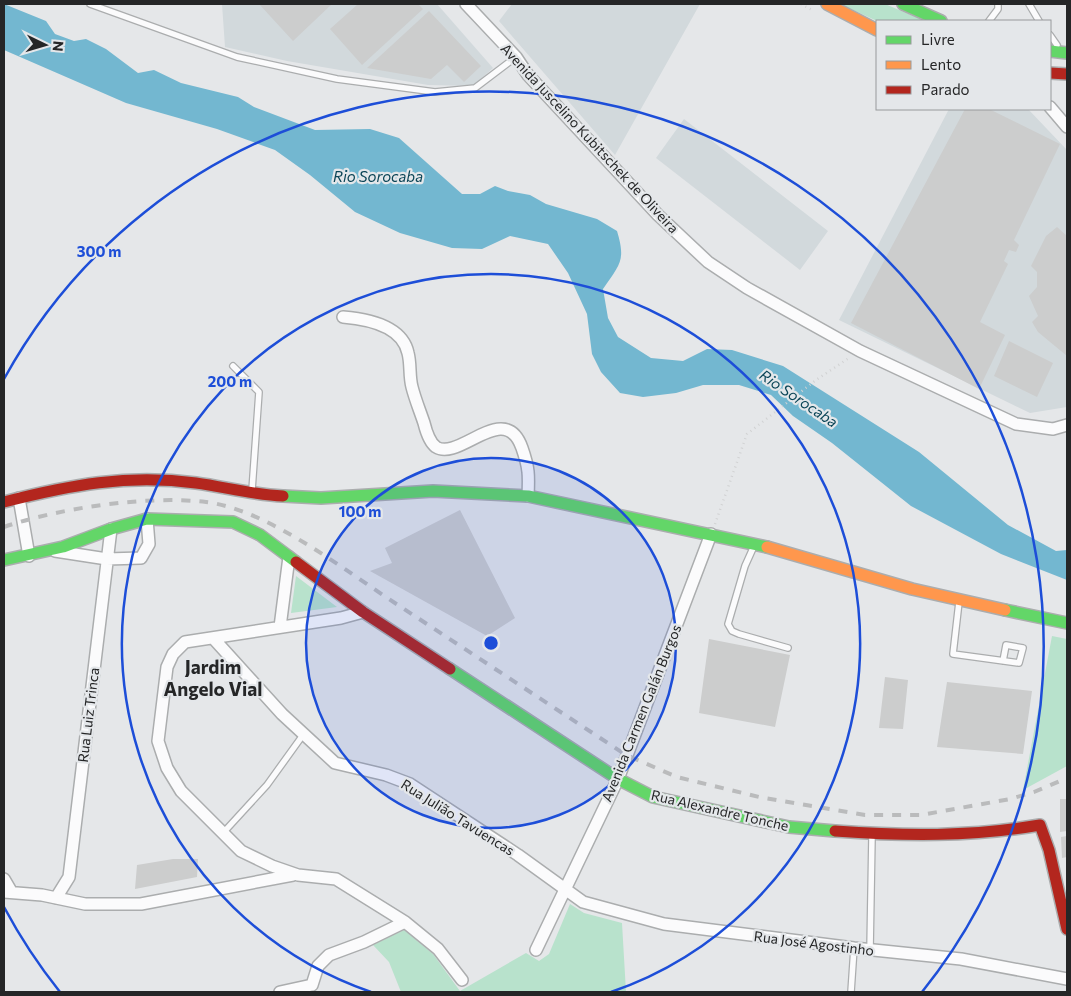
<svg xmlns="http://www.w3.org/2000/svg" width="1071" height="996" viewBox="0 0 1071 996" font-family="Commissioner,sans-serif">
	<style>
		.built { fill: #d2d9dc }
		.green { fill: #b8e2cc }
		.water { fill: #73b7d0 }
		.building { fill: #cccdcd }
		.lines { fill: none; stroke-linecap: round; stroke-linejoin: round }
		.lane-casing { stroke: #abadae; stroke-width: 8 }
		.street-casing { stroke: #abadae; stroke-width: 14 }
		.fast-casing { stroke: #abadae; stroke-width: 14 }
		.slow-casing { stroke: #abadae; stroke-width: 14 }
		.jam-casing { stroke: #abadae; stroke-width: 14 }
		.path { stroke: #d1d2d3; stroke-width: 2.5; stroke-dasharray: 1 4; stroke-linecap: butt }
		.lane { stroke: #fbfbfc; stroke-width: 5.5 }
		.street { stroke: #fbfbfc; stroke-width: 11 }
		.fast { stroke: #63d668; stroke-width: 11 }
		.slow { stroke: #ff974d; stroke-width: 11 }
		.jam { stroke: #b3261e; stroke-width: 11 }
		.rail { stroke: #babbbc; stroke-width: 4; stroke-dasharray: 9 9; stroke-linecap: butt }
		.ring { fill: none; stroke: #1d4ed8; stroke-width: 2.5 }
		.labels { text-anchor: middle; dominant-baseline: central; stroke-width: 4.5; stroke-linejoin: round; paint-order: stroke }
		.street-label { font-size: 14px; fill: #252627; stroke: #e4e7ea }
		.water-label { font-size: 15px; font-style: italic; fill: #0b4557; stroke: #e4e7ea }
		.district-label { font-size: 19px; font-weight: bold; fill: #252627; stroke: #e4e7ea }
		.centre { fill: #1d4ed8; stroke: #e4e7ea; stroke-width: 2.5 }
		.ring-label { font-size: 15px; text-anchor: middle; font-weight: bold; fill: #1d4ed8; stroke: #e4e7ea; stroke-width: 4.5; stroke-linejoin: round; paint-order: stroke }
	</style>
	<rect width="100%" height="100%" fill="#e5e7e9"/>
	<path class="built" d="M222,4H437L493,68L473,86L428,85L287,61L225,47Z
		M512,4H700L615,155L499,21Z
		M949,109H1028L1067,150V407L1030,413L839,320Z
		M684,119L828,231L800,270L656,158Z"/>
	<path class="green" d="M840,4H885L925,21H877Z
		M296,576L337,607L291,613Z
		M1052,636L1067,639V766L1023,790Z
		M570,904L584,913L622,923L626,992H401L389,962L373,945L404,930L433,954L460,991L526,953L539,961L549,954Z"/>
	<path class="water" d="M4,4L46,21L55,34L74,41L86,39L106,49L138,73L154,70L181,83L238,97L254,107L315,130L370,129L399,138L462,194H480L495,186L508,191L530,195L546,204L597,219L617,231C626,261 620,264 603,289L608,318L618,337L651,358L683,361L707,349L732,350L783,366L919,452L1008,525L1056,551L1067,550V580L1001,554L911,506L832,443L793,416L771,395L739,385H703L676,393L643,397L620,393L601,372L592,354L587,314L568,273L548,244L510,236L482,249L452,248L400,233L355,212L310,175L275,150L217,129L126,103L4,50Z"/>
	<path class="building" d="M259,4H332L293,41Z
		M358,4H418L423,9L362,65L330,29Z
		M429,11L481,66L464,82L447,65L431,79L367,68Z
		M965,109H989L1060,144L1014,240L1019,245L1016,252L1009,250L1004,261L1008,264L980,322L1005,335L979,389L851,323Z
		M1057,227L1067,236V356L1038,332L1032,322L1038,316L1029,296L1037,287V272L1031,266L1046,236Z
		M1009,341L1053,363L1037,397L994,376Z
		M460,510L515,618L487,636L370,571L392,563L385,548Z
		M709,639L790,655L775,727L699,713Z
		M885,677L908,680L903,729L879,728Z
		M947,682L1032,691L1023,754L937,747Z
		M1060,799H1067V831L1060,832Z
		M1067,836V857L1062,858L1061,837Z
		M173,859H198L197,877L135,889L137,865Z"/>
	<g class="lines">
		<defs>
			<path id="lane" d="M90,4L237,57L337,79L435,92L475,88L516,57
				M1029,4L1039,21
				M989,21L998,9V4
				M1050,35L1057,45
				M233,366L259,392L252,490
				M754,546L745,566L728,624L732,631L739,634L788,648
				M959,602L953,654L1019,663L1023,648L1006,645L1003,661
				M223,833L267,785L303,735
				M870,950L872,836
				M851,992L854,948"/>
			<path id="street" d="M466,4L516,57L528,75L658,215L708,262L747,288L860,351L1016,424L1053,429L1067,425
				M1050,107L1067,127
				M343,317C367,319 402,325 408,353C411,364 409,376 412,387C415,399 420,411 424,423C426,431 429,442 436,447C459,462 505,399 522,448C529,468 529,475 528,496
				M19,498L29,556
				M55,551L107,559L141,558L149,544L147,519
				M363,612L341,618L185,642L173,654L167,667L158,741L167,768L181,791L241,851L272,866L298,875L336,879L405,922L438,949L462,980
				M280,627L289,557
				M213,638L282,714L335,763L386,775L410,784L518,855L583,902L664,924L854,948L961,959L1067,979
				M4,879L11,891
				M4,892L42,895L85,904H141L293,875
				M56,898L69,877L111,529
				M536,950L618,779L711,534
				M312,985L318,966L329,955L364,942L405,922
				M280,992L312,985"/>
			<path id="fast" d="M903,4L941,21
				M1050,51L1067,53
				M283,496L321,498L433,491L528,496L767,547
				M4,560L63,547L111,529L147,519L233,522L260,535L296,562
				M1005,610L1067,623
				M450,669L618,779L653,797L789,827L835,831"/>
			<path id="slow" d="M827,4L877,30
				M767,547L912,589L1005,610"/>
			<path id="jam" d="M1050,73L1067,74
				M4,502C70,485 127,474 196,483C225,487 254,495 283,496
				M296,562L363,612L450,669
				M835,831C904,836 971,837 1040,825L1049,850L1067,929"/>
		</defs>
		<use href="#lane" class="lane-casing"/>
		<use href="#street" class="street-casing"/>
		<use href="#fast" class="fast-casing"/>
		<use href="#slow" class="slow-casing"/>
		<use href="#jam" class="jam-casing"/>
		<path class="path" d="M801,4L812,10
			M715,524L747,434L816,380L849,358"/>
		<use href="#lane" class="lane"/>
		<use href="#street" class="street"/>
		<use href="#fast" class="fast"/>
		<use href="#slow" class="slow"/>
		<use href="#jam" class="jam"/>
		<path class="rail" d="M4,527C59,508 148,495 206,502C269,510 344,570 398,605C474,655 550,705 626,755L677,777L759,797L865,815H921L1010,799L1034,792L1067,778"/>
	</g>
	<circle cx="491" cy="643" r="185" fill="#1d4ed8" fill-opacity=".12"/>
	<g class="ring">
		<circle cx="491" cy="643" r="185"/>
		<path d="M371 992A369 369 0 1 1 611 992"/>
		<path d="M60 992A554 554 0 0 1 4 907M4 379A554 554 0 1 1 922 992"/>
	</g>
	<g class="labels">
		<g class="street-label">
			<text transform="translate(590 138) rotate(47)">Avenida Juscelino Kubitschek de Oliveira</text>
			<text transform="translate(641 713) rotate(-68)">Avenida Carmen Galán Burgos</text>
			<text transform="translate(88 715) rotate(-83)">Rua Luiz Trinca</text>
			<text transform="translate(720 810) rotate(13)">Rua Alexandre Tonche</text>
			<text transform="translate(458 817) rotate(32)">Rua Julião Tavuencas</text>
			<text transform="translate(814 943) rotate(7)">Rua José Agostinho</text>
		</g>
		<g class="water-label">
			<text x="378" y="176">Rio Sorocaba</text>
			<text transform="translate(799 398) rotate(34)">Rio Sorocaba</text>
		</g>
		<g class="district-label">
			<text x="213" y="666">Jardim<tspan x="213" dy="22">Angelo Vial</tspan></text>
		</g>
	</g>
	<circle cx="491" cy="643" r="8" class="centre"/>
	<g class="ring-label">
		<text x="99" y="257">300 m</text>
		<text x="230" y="387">200 m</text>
		<text x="360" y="517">100 m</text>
	</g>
	<rect width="1071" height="996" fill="none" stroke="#252627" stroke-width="10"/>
	<rect x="876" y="20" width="175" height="90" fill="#e4e7ea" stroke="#989a9c"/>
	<rect x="886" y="36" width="25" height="8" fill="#63d668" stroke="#989a9c"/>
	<text x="921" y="45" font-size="15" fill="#252627">Livre</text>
	<rect x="886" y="61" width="25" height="8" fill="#ff974d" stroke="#989a9c"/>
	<text x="921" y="70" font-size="15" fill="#252627">Lento</text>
	<rect x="886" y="86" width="25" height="8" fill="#b3261e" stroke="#989a9c"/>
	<text x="921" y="95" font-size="15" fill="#252627">Parado</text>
	<g transform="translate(45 45) rotate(95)" stroke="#e4e7ea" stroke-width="4" paint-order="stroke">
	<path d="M0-4L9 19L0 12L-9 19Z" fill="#252627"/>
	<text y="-8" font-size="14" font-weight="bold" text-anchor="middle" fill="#252627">N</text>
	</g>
</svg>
